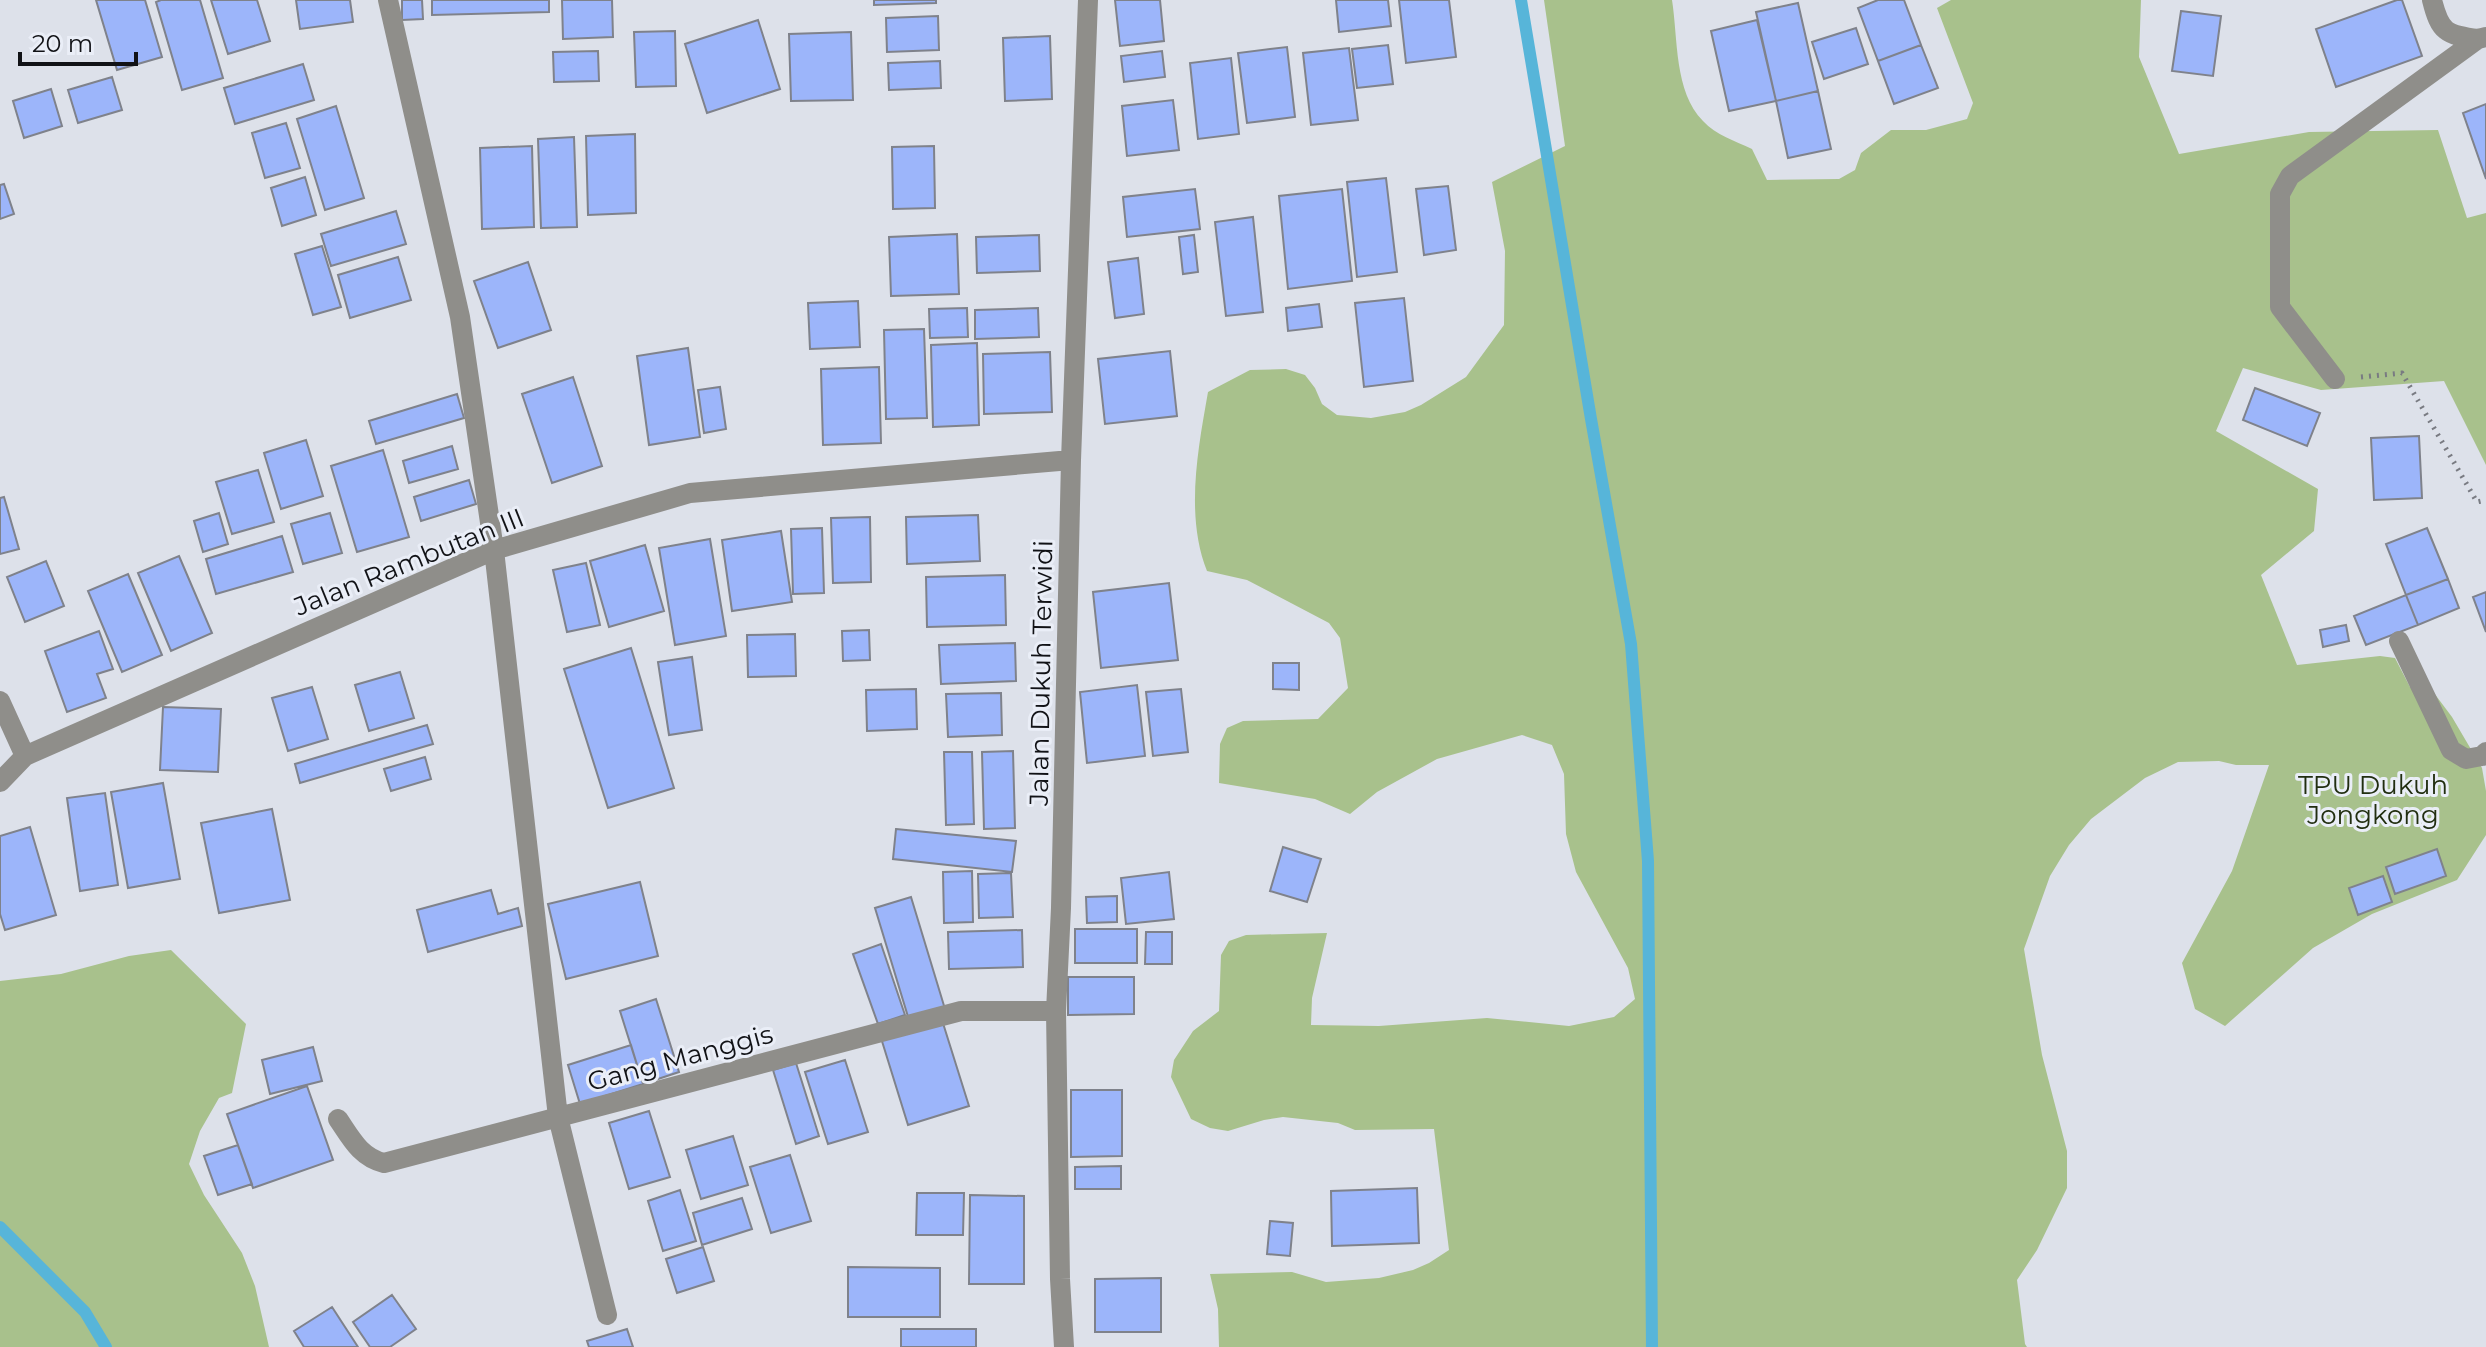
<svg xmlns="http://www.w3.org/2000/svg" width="2486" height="1347" viewBox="0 0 2486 1347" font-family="Montserrat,sans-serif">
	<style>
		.green { fill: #a8c18c }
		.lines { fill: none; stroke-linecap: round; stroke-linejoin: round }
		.stream { stroke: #57b5d9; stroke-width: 12 }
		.building { fill: #9cb5fa; stroke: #7f828b; stroke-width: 2 }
		.path { stroke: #797b82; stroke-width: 5; stroke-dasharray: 2 6; stroke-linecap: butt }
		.minor { stroke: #8f8e8a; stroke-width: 20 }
		.labels { text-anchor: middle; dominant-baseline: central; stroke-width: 6; stroke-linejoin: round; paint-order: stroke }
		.street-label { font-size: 26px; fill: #111216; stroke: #eaeef7 }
		.park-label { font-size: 26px; fill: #212e10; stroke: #eaeef7 }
	</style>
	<rect width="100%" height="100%" fill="#dde1ea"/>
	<path class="green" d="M1544,0H1672C1678,38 1674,92 1703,121C1716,135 1735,141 1752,149L1767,180L1839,179L1855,170L1861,153L1891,130H1926L1967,119L1973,103L1937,8L1951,0H2141L2139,57L2179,154L2309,132L2438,130L2467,218L2486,213V465L2444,381L2321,390L2243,368L2216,431L2318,489L2314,531L2261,575L2297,665L2380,656L2395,658L2410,687L2434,693L2452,717L2482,768L2486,791V835L2457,880L2372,914L2313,948L2225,1026L2195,1009L2182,963L2232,871L2269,765H2236L2219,761L2178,762L2145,778L2091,819L2069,845L2050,876L2024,949L2042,1055L2067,1151V1188L2037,1250L2017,1280L2025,1344L2027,1347H1219L1218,1309L1210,1274L1292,1272L1326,1282L1379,1278L1413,1270L1429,1263L1449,1250L1434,1129L1355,1130L1338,1123L1283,1117L1264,1120L1228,1131L1210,1128L1191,1119L1171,1077L1174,1060L1193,1031L1219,1011L1221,955L1229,941L1246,935L1327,933L1312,998L1311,1025L1379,1026L1487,1018L1569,1026L1614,1017L1635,999L1628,968L1576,872L1566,834L1564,774L1552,745L1522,735L1437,759L1377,792L1350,814L1315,799L1219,783L1220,744L1227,728L1243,721L1318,719L1348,688L1340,638L1329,623L1247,580L1207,571C1185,516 1198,449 1208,392L1250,370L1286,369L1305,375L1315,388L1322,404L1337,415L1371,418L1405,412L1421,405L1466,377L1504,325L1505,251L1492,182L1565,146Z
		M171,950L246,1024L232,1093L219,1098L200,1131L189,1164L204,1195L242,1253L255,1286L269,1347H0V981L61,974L129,956Z"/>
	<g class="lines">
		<path class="stream" d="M1521,0L1591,419L1631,644L1648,861L1652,1347
			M0,1227L85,1312L106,1347"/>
	</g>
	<path class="building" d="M96,0H145L162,57L117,70Z
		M161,0H200L223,78L182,90L156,2Z
		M211,0H257L270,41L228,54Z
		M296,0H350L353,22L300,29Z
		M402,0H422L423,19L402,20Z
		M432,0H549V12L432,15Z
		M562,0H612L613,37L563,39Z
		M874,0H936V3L874,5Z
		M1115,0H1160L1164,41L1120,46Z
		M1336,0H1388L1391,26L1339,32Z
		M1399,0H1449L1456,57L1406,63Z
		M1878,0H1904L1921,45L1878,61L1858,8Z
		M2397,0H2402L2422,56L2336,87L2316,29Z
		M1798,3L1818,91L1776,101L1756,12Z
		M2181,11L2221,16L2213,76L2172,71Z
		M938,16L939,50L887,52L886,18Z
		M758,20L780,89L707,113L685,44Z
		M1757,20L1776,101L1729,111L1711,31Z
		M1856,28L1868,64L1824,79L1812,42Z
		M675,31L676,86L636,87L634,32Z
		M851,32L853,100L791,101L789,34Z
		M1050,36L1052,99L1005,101L1003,38Z
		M1388,45L1393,84L1357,88L1352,49Z
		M1921,45L1938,88L1894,104L1878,61Z
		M1287,47L1295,117L1247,123L1238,53Z
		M1349,48L1358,120L1311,125L1303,53Z
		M598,51L599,81L554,82L553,52Z
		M1162,51L1165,77L1124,82L1121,56Z
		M1231,58L1239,134L1198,139L1190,63Z
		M940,61L941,88L889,90L888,63Z
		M303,64L314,100L235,124L224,88Z
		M112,77L122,110L78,123L68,90Z
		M51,89L62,126L24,138L13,101Z
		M1818,91L1831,149L1788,158L1776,101Z
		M1173,100L1179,150L1127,156L1122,106Z
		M2486,104V179L2463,113Z
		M336,106L364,198L325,210L297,119Z
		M286,123L300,168L265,178L252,133Z
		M635,134L636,213L588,215L586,136Z
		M574,137L577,227L541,228L538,139Z
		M532,146L534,227L482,229L480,148Z
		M934,146L935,208L893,209L892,147Z
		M305,177L316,215L282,226L271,188Z
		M1386,178L1397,272L1357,277L1347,182Z
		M4,184L14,214L0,219V185Z
		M1448,186L1456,250L1424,255L1416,189Z
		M1195,189L1200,229L1127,237L1123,197Z
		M1342,189L1352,281L1288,289L1279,196Z
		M396,211L406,244L331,266L321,234Z
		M1253,217L1263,312L1226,316L1215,222Z
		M957,234L959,294L891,296L889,237Z
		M1039,235L1040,271L977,273L976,237Z
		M1194,235L1198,272L1183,274L1179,237Z
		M322,246L341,307L313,315L295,254Z
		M398,257L411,300L350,318L338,275Z
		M1138,258L1144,314L1115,318L1108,262Z
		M528,262L551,330L498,348L474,281Z
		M1404,298L1413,381L1364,387L1355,303Z
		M858,301L860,347L810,349L808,303Z
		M1319,304L1322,327L1288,331L1286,308Z
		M967,308L968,337L930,338L929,309Z
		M1038,308L1039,337L975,339V310Z
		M924,329L927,418L886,419L884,330Z
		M977,343L979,425L933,427L931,345Z
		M688,348L700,437L649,445L637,356Z
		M1170,351L1177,416L1105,424L1098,359Z
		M1050,352L1052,412L984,414L983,354Z
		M879,367L881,443L823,445L821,369Z
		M573,377L602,466L552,483L522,394Z
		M720,387L726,429L704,433L698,390Z
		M2255,388L2320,413L2307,446L2243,420Z
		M457,394L464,418L376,444L369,421Z
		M2419,436L2422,498L2374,500L2371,438Z
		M306,440L323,496L281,509L264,453Z
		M452,446L458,469L409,483L403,461Z
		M383,450L409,537L357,552L331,466Z
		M258,470L274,522L232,534L216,482Z
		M469,480L476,504L421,521L414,497Z
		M4,497L19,549L0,554V498Z
		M219,513L228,544L203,552L194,521Z
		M330,513L342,553L303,564L291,524Z
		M978,515L980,561L907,564L906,517Z
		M870,517L871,582L833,583L831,518Z
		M822,528L824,593L793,594L791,529Z
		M2427,528L2448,579L2406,595L2386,544Z
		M781,531L792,602L732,611L722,540Z
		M282,536L293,572L216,594L206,559Z
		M710,539L726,636L675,645L659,548Z
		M645,545L664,611L609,627L590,561Z
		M179,556L212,633L171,651L138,573Z
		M46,561L64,606L25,622L7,577Z
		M586,563L600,625L567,632L553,570Z
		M128,574L162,655L122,672L88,591Z
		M1005,575L1006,625L927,627L926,577Z
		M2448,579L2459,608L2418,625L2406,595Z
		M1169,583L1178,660L1101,668L1093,592Z
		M2486,592V632L2473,597Z
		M2406,595L2418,625L2366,645L2354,616Z
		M2346,625L2349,641L2323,647L2320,630Z
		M869,630L870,660L843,661L842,631Z
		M99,631L113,669L97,674L106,698L67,712L45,651Z
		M795,634L796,676L748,677L747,635Z
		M1015,643L1016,681L941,684L939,645Z
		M631,648L674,788L608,808L564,669Z
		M692,657L702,730L669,735L658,662Z
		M1273,663H1299V690L1273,689Z
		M400,672L414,718L369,731L355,685Z
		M1137,685L1145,756L1087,763L1080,692Z
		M312,687L328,739L288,751L272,698Z
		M916,689L917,729L867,731L866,690Z
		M1181,689L1188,752L1153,756L1146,692Z
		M1001,693L1002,735L948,737L946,694Z
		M163,707L221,709L218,772L160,770Z
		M427,725L433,744L300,783L295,764Z
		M1013,751L1015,828L984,829L982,752Z
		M944,752H972L974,824L946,825Z
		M425,757L431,779L391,791L384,769Z
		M163,783L180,879L128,888L111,792Z
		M105,793L118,885L80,891L67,798Z
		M272,809L290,900L219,913L201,823Z
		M30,827L56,915L5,930L0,914V836Z
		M896,829L1016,841L1012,872L893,859Z
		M1283,847L1321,859L1307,902L1270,891Z
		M2437,849L2446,876L2395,894L2386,867Z
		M972,871L973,922L944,923L943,872Z
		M1169,872L1174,919L1126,924L1121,878Z
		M1011,873L1013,917L979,918L978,874Z
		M2383,876L2392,902L2358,915L2349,888Z
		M640,882L658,956L566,979L548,904Z
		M491,890L498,914L518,908L522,926L428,952L417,910Z
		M1117,896V922L1087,923L1086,897Z
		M911,897L945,1009L909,1020L875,908Z
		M1075,929H1137V963H1075Z
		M1022,930L1023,967L949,969L948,932Z
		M1146,932H1172V964H1145Z
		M881,944L905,1015L878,1024L853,954Z
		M1068,977H1134V1014L1068,1015Z
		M656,999L679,1072L643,1084L620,1011Z
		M942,1020L969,1106L908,1125L881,1038Z
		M631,1045L643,1084L580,1104L568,1065Z
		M313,1047L322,1081L270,1094L262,1060Z
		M845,1060L868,1132L828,1144L805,1072Z
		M796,1063L819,1136L796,1144L773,1070Z
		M307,1086L333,1160L253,1188L227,1114Z
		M1071,1090H1122V1156L1071,1157Z
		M649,1111L670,1177L629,1189L609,1123Z
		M733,1136L748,1185L701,1199L686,1150Z
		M238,1145L252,1184L218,1195L204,1156Z
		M790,1155L811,1221L771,1233L750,1167Z
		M1121,1166V1189H1075V1167Z
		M1417,1188L1419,1243L1332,1246L1331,1191Z
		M680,1190L696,1241L663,1251L648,1201Z
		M917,1193H964L963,1235H916Z
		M970,1195L1024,1196V1284H969Z
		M742,1198L752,1229L702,1245L693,1213Z
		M1270,1221L1293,1223L1290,1256L1267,1254Z
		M703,1247L714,1281L677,1293L666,1259Z
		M848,1267L940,1268V1317H848Z
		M1161,1278V1332H1095V1279Z
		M392,1295L416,1329L390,1347H370L353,1322Z
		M332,1307L358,1347H304L294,1331Z
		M627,1329L633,1347H589L587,1341Z
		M901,1329H976V1347H901Z"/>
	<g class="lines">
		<path class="path" d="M2361,377L2402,373L2477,502L2486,500"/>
		<path class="minor" d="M388,0L460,317L494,550L558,1117L607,1315
			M2432,0C2440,32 2446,35 2478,39
			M2335,379L2280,307V194L2290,176L2478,39L2486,37
			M2399,641L2451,750L2466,759L2482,756L2486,752
			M0,701L25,756
			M0,782L25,756L494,550L690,493L1071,460
			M338,1119C351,1138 360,1157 384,1163L961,1011H1056
			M1064,1347L1060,1279L1056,1011L1061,908L1071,460L1088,0"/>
	</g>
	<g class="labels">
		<g class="street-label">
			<text transform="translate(409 562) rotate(-22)">Jalan Rambutan III</text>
			<text transform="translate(1041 673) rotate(-89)">Jalan Dukuh Terwidi</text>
			<text transform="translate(680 1058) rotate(-15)">Gang Manggis</text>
		</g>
		<g class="park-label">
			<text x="2373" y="785">TPU Dukuh<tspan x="2373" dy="30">Jongkong</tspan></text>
		</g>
	</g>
	<path d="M20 52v12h116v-12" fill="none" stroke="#111216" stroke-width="4"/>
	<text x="32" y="52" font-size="24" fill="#111216" stroke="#eaeef7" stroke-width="6" paint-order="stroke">20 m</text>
</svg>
